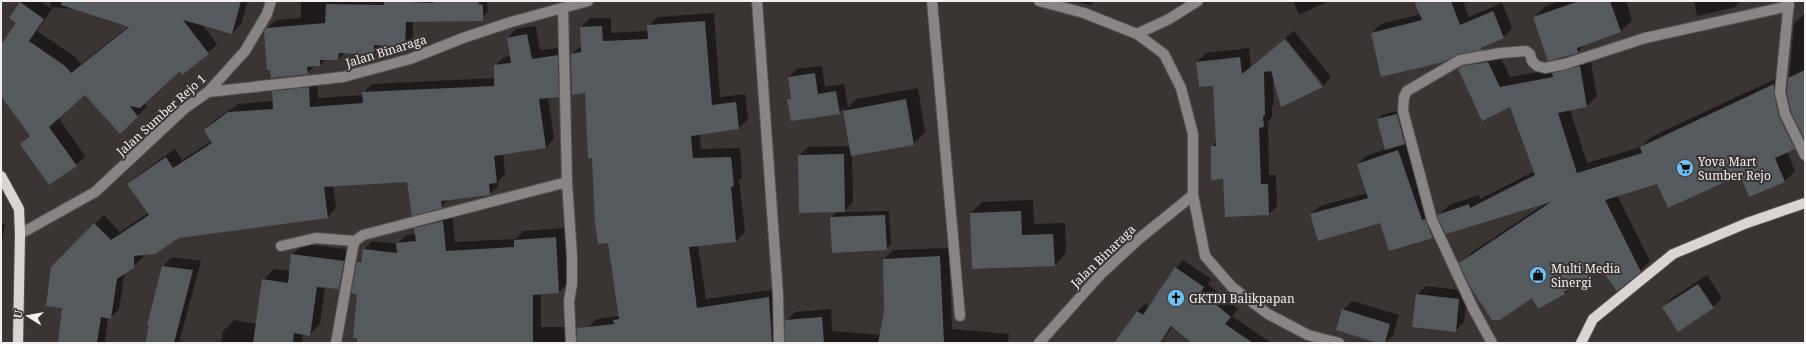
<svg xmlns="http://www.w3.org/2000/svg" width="1806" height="344" viewBox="0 0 1806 344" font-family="'Noto Serif',serif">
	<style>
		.shadow { fill: #0007 }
		.building { fill: #555a5e }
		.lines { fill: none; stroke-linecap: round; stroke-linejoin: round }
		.minor-casing { stroke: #585251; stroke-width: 12 }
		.major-casing { stroke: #585251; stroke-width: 12 }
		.minor { stroke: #888584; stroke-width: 10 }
		.major { stroke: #dad4d3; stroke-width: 10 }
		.labels { text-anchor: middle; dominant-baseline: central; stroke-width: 4; stroke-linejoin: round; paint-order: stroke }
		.street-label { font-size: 12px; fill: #f4f0ef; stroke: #3a3433 }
		.poi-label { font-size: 12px; fill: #f4f0ef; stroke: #3a3433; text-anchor: start }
	</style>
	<rect width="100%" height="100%" fill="#3a3433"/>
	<path class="shadow" d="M22,1H41L52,9L37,31L74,56L81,64L129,26L100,11L50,7L51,1H248L241,24L232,33L203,25L217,44L208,53L180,70L144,103L147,107L137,116L85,94L58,117L85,156L76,165L21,144L31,134L4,98L1,101V46L17,23L20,3Z
		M301,1H487L488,12L479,20L413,21V37L404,46L382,45L374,54L345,53L338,59H326L320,65L315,66L307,73L267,28L276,20L301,18Z
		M1071,1H1095L1091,5Z
		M1293,1H1329L1299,15Z
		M1422,1H1463L1469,17L1502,3L1512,28L1504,37L1486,45L1482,49L1457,53L1372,33L1381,24L1421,14Z
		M1559,1H1626L1632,20L1620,32L1586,44L1577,52L1534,17L1546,6Z
		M1694,1H1740L1735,7L1697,16Z
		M714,13L720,97L745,94L748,119L739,128L700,134L701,149L740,148L742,177L739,180L745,232L736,241L698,245L706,299L778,289L782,338L786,340V321L795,312L831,309L832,331L881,335L885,312L884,259L893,250L949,248L952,329L1009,334L1008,343H358V263L362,258L364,250L372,241L397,244L406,235L416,234L415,229L424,220L452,213L455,242L516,239L523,231L564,228L568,283L559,292L541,293V327H573L574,337L578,340V336L597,319L618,316L620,315L609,242L592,157L586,92L572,54L582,45L581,27L590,18H611V33L648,31V26L657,17Z
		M1805,13V125L1795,120L1802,139L1792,149L1787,152L1795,171L1785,181L1740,174L1657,183L1617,195L1650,261L1640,271L1602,268L1574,284L1565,294L1533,296L1460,263L1471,253L1546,203L1439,215L1449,205L1479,195L1480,199L1535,171L1511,106L1459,69L1469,59L1498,52L1510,77L1559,68L1590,57L1597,96L1587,106L1570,110L1587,163L1641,147L1651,137L1784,75L1783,83L1788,105L1792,110L1788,92L1794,24Z
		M536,26L540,50L566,47L567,87L558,96L548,97L554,139L545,148L503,153L505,174L498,181V186L489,194L449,199L441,207L408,181L333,185L336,208L328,217L179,237L143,254V258L125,272L119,309L110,318L108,317L105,343H59L63,307L52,267L104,215L120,232L148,213L128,184L137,176L175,149L182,160L212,141L205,130L214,121L238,104L273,101V92L281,83L317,79L318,98L363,95V93L372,84L495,78V66L504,57L511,56L508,38L516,29Z
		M1294,31L1331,77L1323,86L1282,106L1273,78L1274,105L1272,107V117L1268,122L1269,175H1276L1277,206L1268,215L1224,178L1212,147L1217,141L1214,85L1197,62L1206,53L1249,48L1251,67L1284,40L1320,84H1323L1285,38Z
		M822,66L825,87L844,84L848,108L856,99L918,88L925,132L913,144L852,155L853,202L844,212L889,211L891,244L886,249L831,217L837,212L799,156L808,147L850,146L844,108L839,113L788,100L792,96L789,77L797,69Z
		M1402,110L1406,142L1441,229L1433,237L1390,250L1381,222L1311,214L1320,206L1368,193L1358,164L1366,156L1386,149L1378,120L1382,115Z
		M1033,200L1034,224L1065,223L1066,253L1055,265L971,213L982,202Z
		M1,224H5L1,248Z
		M303,244L354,250L349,278L339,288L325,287L320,324L310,334H303L301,343H221L223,331L234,320L257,324L263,280L274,269L290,271L292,255Z
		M172,257L201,261L179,343H145L163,266Z
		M1183,260L1211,279L1208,284L1238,309L1232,316L1271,343H1194L1173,326L1161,343H1115L1137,311L1145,304L1150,307L1176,268Z
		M1707,275L1722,298L1713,307H1663L1672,298Z
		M1426,286L1468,291L1464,322L1455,331L1417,295Z
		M1352,301L1399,315L1393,335L1385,343H1381L1343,310Z"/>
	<path class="building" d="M62,1H241L232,34L183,20L209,54L182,75L180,71L140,108L130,106L138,117L120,134L85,95L49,127L77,166L49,185L20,144L30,136L1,96V45L16,23L9,18L20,2L44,19L29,41L65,66L71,73L129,27L61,5Z
		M384,1L433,3V1H478L479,4L483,5V21L406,22L405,47L374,45V55L339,53L338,60H320V66L307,67L308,74L271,78L270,70H267L264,32L266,28L325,23L326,4L384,5Z
		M1414,1H1451L1460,25L1493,11L1504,38L1481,48L1482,50L1459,54L1443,62L1381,77L1371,33L1422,20Z
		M1579,1H1610L1621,32L1577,48L1578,53L1548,61L1533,17Z
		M705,21L712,105L736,102L739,129L691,136L693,158L731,157L734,186L731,187L736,242L689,247L697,308L769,297L772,343H577V328L614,324L613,320L619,319L608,243L598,244L595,223L592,158H588L585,93L572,95L571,54L581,52L580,27L602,26L603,41L648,39L647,25Z
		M527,34L532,59L558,55L559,97L539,99L546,148L494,156L497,183L489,184L490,195L441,201L442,208L412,216L407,182L324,187L328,218L179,238L155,254L134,256V268L117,279L111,319L101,317L97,343H58L62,308L46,306L51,267L94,223L111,240L149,215L127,184L166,157L173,168L212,143L204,130L228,112L273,109L272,91L309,87L310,107L363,103L362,92L494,86V65L511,63L507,38Z
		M1285,39L1323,87L1281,107L1271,71L1264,72L1265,115L1263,116L1264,127L1259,128L1261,184H1268L1269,215L1225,217L1223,179L1211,180V146H1216L1213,86L1199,87L1196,62L1240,57L1242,74Z
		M1488,62L1500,87L1553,77L1552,73L1580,66L1587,107L1558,113L1577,173L1642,153L1640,147L1774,84V93L1779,116L1795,149L1775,158L1785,182L1749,197L1740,175L1668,208L1657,184L1605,200L1641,272L1617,291L1601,269L1564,292L1565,294L1538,309L1532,298L1500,320H1492L1471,288L1459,263L1551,202L1446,234L1438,218L1437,215L1469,204L1470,208L1535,175L1510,107L1482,121L1458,69L1462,66Z
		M1805,70V140L1791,112L1787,92L1788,78Z
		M815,73L818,94L836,91L840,114L791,121L787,99H791L788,77Z
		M906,99L914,145L851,156L843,111Z
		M1397,114L1405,144L1385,150L1377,119Z
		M1398,150L1422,220L1425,219L1433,238L1389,251L1380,223L1318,241L1310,214L1368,198L1357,164Z
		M844,154L845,212L799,213L798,155Z
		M1021,211L1022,235L1053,234L1055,266L972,269L970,213Z
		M885,215L887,250L832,253L830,217Z
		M443,221L446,251L514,247V240L556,237L559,293L533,295V343H357V338H353L357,295L351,293L357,262H361L363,249L397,253L396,243L416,241L414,228Z
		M291,254L344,261L339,289L317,287L310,336L294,333L293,343H253L262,279L288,283Z
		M940,256L944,343H878L884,312L883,259Z
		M162,266L193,270L174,343H145L149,325H147Z
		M1175,267L1204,287L1201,292L1231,317L1225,324L1253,343H1192L1171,326L1160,343H1114L1137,311L1143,315Z
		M1698,284L1714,308L1678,332L1662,307Z
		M1416,294L1459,299L1456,332L1412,327Z
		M1342,309L1390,324L1385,343H1378L1336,330Z
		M822,317L824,343H785V320Z"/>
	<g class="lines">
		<defs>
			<path id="minor" d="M757,1L778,295L779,343
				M932,1L960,316
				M1039,1L1084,13L1137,34L1164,54L1181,88L1193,134V195L1205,256L1232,287L1268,314L1308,335L1339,343
				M1789,1L1780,92L1785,114L1805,155
				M563,8L567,182L572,256V284L569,301L571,343
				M1137,34L1169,19L1198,1
				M208,92L343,77L410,59L463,38L511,22L588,1
				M20,234L95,192L184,109L208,92L245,51L267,14L271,1
				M281,246L316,238L355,241
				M336,343L353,247L355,241L363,235L567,182
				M1039,343L1101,274L1140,238L1193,195
				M1492,343L1473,308L1432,220L1403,111L1404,97L1407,91L1460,60L1501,53L1526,51L1530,54L1532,61L1537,66L1545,68L1565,64L1645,38L1789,6"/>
			<path id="major" d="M1,176L19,209L20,234L18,343
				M1581,343L1593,319L1673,254L1747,223L1805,203"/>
		</defs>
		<use href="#minor" class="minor-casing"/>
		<use href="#major" class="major-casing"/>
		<use href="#minor" class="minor"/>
		<use href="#major" class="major"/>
	</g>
	<defs>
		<symbol id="supermarket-disc" viewBox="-11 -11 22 22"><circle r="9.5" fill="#6dc2f3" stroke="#3a3433"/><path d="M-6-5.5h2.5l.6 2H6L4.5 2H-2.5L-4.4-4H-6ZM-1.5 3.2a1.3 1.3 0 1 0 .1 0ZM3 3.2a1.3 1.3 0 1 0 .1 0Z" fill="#111"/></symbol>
		<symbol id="shop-disc" viewBox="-11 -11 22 22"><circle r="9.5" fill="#6dc2f3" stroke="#3a3433"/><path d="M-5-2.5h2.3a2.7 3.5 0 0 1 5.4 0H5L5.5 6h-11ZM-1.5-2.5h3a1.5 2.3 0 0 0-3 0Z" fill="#111"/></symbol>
		<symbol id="church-disc" viewBox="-11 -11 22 22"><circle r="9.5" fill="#6dc2f3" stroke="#3a3433"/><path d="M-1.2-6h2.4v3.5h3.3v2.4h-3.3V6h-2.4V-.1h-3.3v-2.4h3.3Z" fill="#111"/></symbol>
	</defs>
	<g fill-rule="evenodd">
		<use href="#supermarket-disc" x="1675" y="158" width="20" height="20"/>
		<use href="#shop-disc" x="1528" y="265" width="20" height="20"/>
		<use href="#church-disc" x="1166" y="288" width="20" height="20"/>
	</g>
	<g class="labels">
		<g class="street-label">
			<text transform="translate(386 51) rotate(-17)">Jalan Binaraga</text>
			<text transform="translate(161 115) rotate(-42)">Jalan Sumber Rejo 1</text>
			<text transform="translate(1103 256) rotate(-44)">Jalan Binaraga</text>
		</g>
		<g class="poi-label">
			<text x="1698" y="161">Yova Mart<tspan x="1698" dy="14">Sumber Rejo</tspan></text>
			<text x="1551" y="268">Multi Media<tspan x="1551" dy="14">Sinergi</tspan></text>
			<text x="1189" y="298">GKTDI Balikpapan</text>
		</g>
	</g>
	<rect width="1806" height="344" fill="none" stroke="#f4f0ef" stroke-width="4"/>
	<g transform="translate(28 316) rotate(281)" stroke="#3a3433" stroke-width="3" paint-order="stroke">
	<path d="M0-3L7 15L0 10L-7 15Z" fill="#f4f0ef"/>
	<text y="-6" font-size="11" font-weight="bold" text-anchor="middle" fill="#f4f0ef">U</text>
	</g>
</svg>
